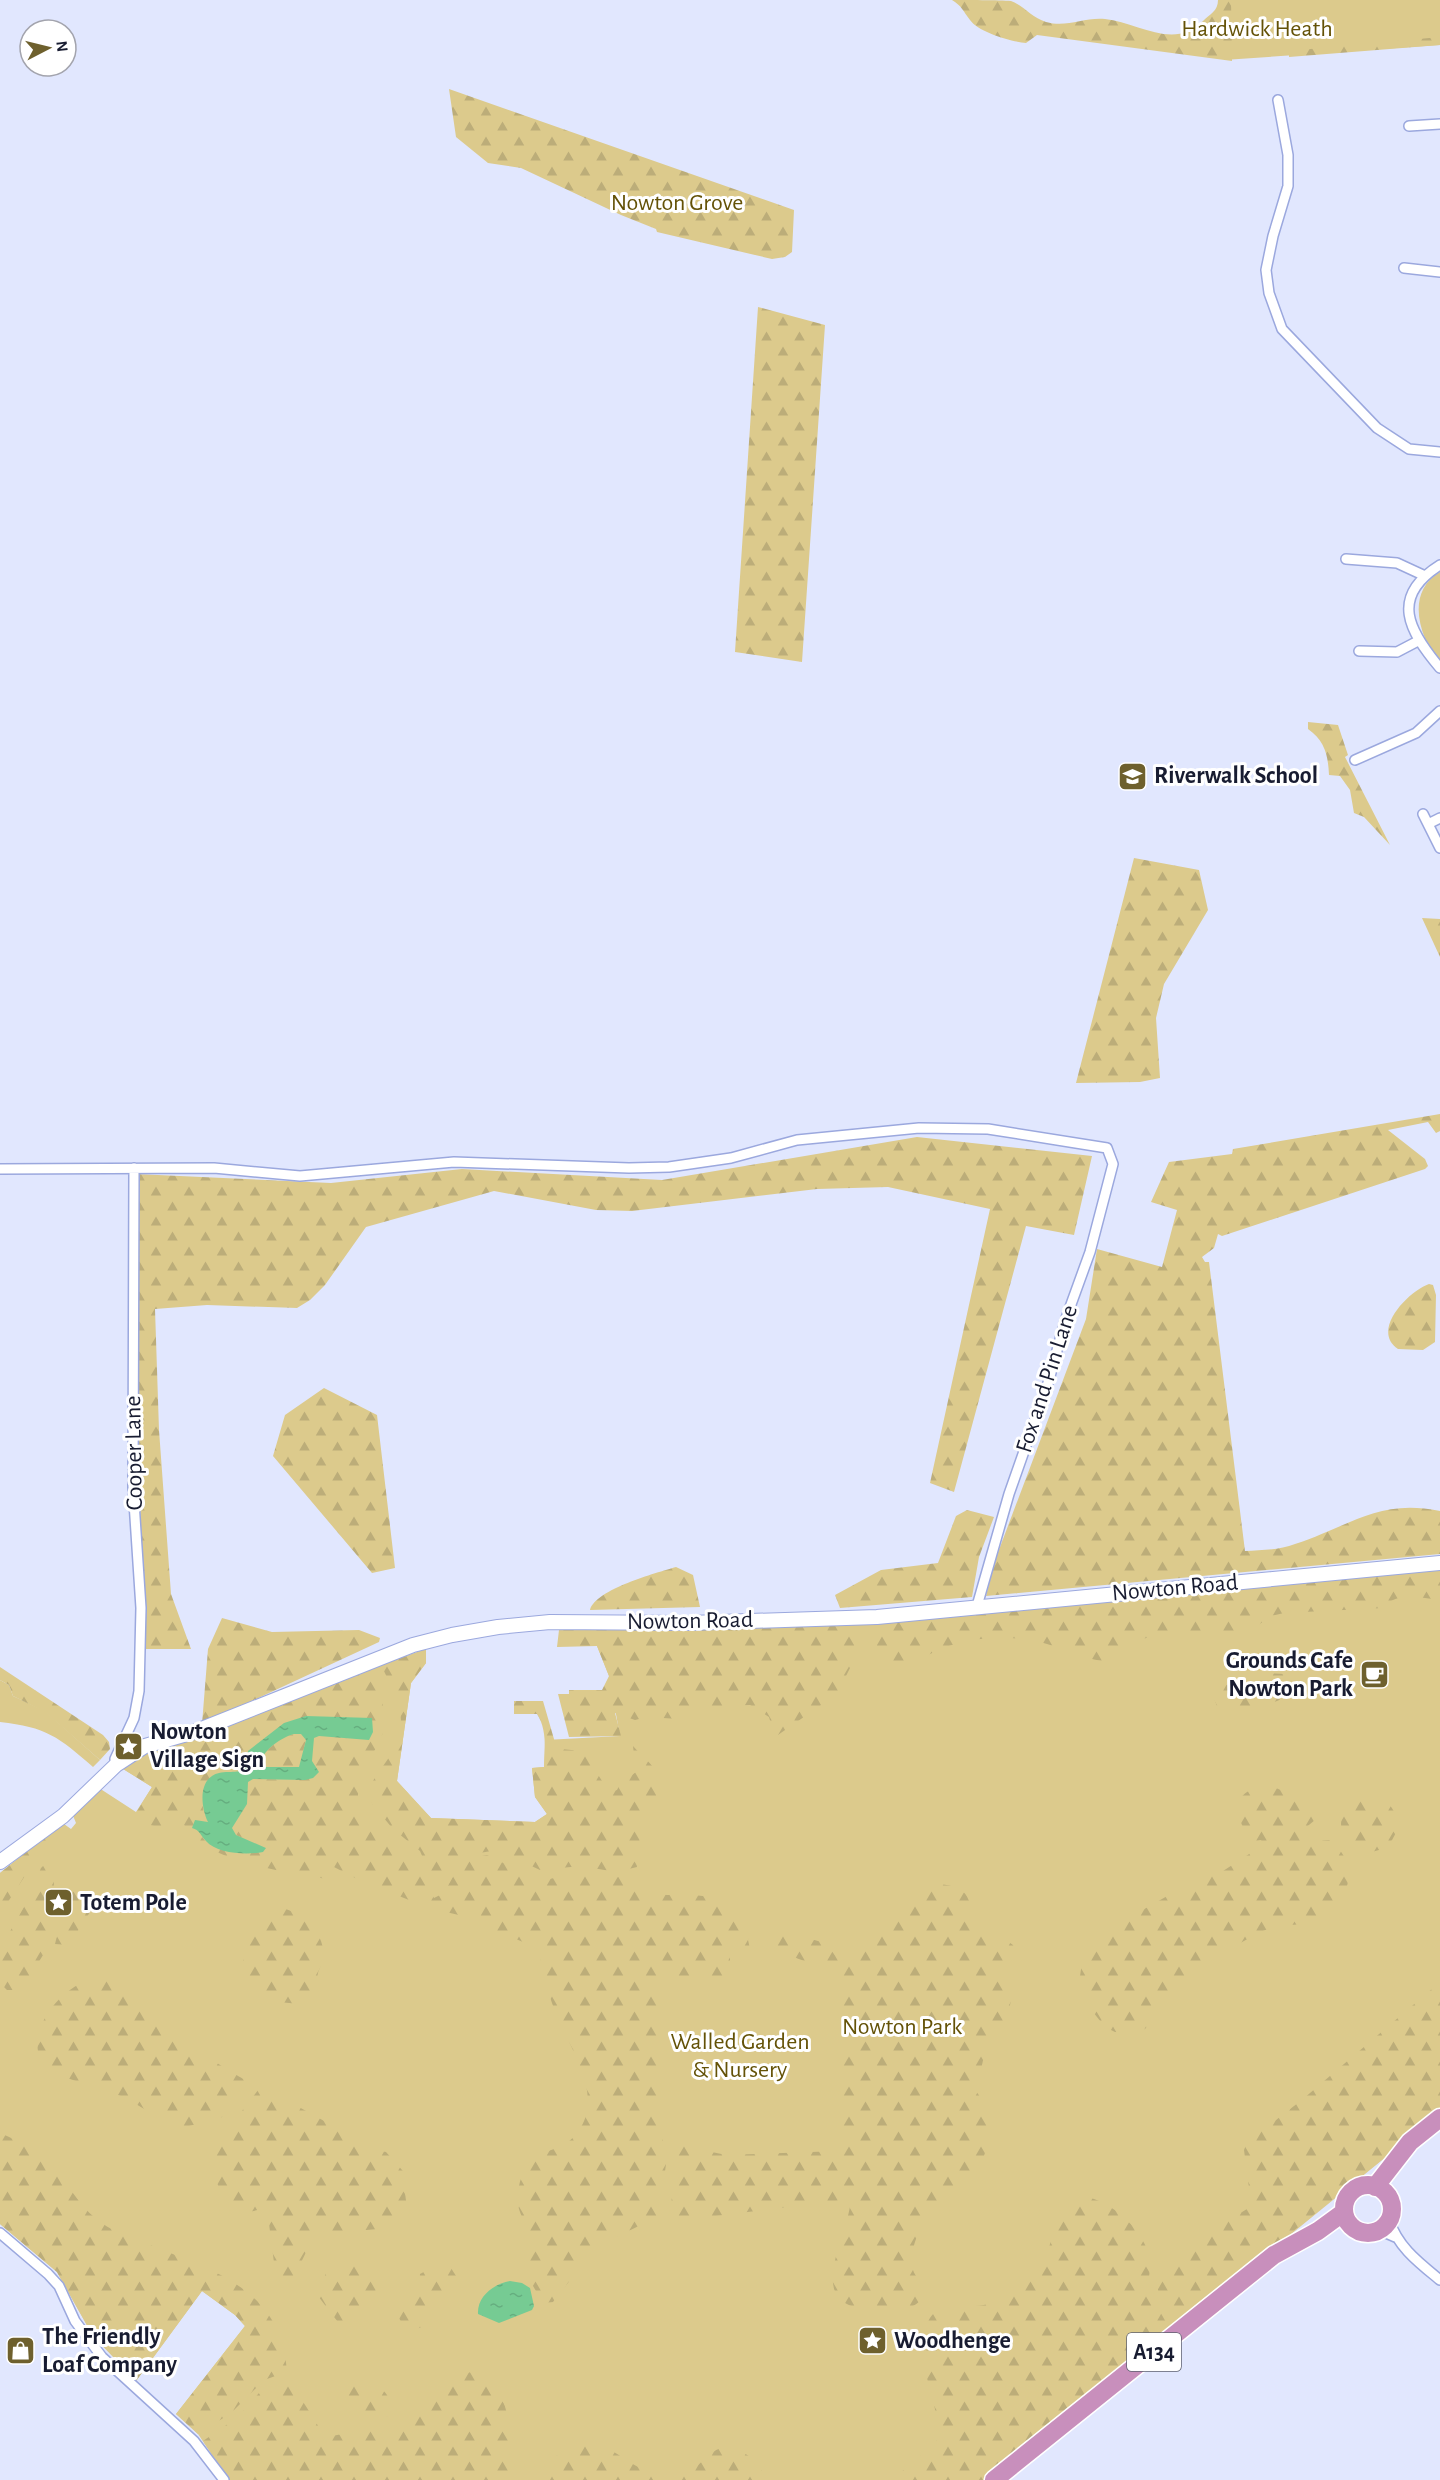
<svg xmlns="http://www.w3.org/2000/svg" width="1440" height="2480" viewBox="0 0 1440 2480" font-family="'Alegreya Sans',sans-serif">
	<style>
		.green { fill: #dcca8c }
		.forest { fill: url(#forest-firs); fill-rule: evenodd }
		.water { fill: url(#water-ripples); fill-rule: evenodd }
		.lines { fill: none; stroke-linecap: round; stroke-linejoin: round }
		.street-casing { stroke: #9ba8de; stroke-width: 12 }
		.secondary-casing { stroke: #9ba8de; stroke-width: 16 }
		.highway-casing { stroke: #fff; stroke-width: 21 }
		.street { stroke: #fff; stroke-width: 9 }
		.secondary { stroke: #fff; stroke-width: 14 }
		.highway { stroke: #c88fbc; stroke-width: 18 }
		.labels { text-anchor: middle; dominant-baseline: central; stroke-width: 6; stroke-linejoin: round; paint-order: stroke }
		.shield { fill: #fff; stroke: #5d606f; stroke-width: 1.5 }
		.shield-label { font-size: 22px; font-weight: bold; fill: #181c31 }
		.park-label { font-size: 24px; fill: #645207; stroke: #fff }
		.poi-label { font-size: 24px; font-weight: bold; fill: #181c31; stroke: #fff; text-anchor: start }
		.street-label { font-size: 24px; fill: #181c31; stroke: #fff }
	</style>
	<defs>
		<pattern id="forest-firs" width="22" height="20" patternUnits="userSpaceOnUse" patternTransform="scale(1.5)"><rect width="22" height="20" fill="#dcca8c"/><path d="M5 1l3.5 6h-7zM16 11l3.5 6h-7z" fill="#bcad79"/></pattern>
		<pattern id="water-ripples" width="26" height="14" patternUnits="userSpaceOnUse" patternTransform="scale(1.5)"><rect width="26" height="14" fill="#76cb93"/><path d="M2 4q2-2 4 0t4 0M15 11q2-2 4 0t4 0" fill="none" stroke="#65ae7f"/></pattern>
	</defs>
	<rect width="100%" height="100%" fill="#e1e7fe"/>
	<path class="green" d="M1218,0H1440V45L1224,60Z
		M1440,572V663C1419,638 1405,592 1440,572Z
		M1440,1570V2113L989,2480H229L198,2434L176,2414L245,2326L235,2315L202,2291L136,2381L93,2336L57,2272L0,2224V1873L64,1824L71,1829L76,1823L72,1813L99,1788L136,1812L152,1787L120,1767L135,1756L426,1649V1663L411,1683L397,1781L431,1818L535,1822L547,1814L535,1797L532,1768L544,1767L545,1740L620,1736L609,1676L597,1646Z
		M0,1680L9,1685L13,1696L45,1711L100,1760L93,1767C59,1737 46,1727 0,1722Z"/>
	<path class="forest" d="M952,0C965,0 1000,0 1011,1C1024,6 1032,18 1046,22C1067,28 1084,17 1105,19C1137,22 1174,51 1203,21C1210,14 1218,11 1218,0H1231L1232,61L1037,35L1026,43C1012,42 978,32 970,20C963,11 962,6 952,0Z
		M1440,37V45L1289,57V51Z
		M449,89L794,210L792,252L785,257L772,259L657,232L656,229L621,215L521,168L488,163L456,137Z
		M758,307L825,325L802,662L735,652Z
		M1308,722L1338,725L1348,755L1345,757L1390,845L1364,817L1354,813L1350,790L1340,776L1329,775C1328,755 1325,741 1308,729Z
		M1134,858L1199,870L1208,910L1164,984L1156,1018L1160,1078L1140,1082L1076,1083Z
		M1422,918L1440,919V957Z
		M1440,1114V1131L1436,1133L1428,1122L1388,1130L1425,1159L1428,1166L1425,1169L1222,1236L1218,1234L1214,1248L1202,1257L1205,1262H1209L1245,1551C1262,1550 1280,1550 1295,1544C1351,1526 1378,1498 1440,1511V1554L986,1596L994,1563L1086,1319L1097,1249L1162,1267L1177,1210L1151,1202L1169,1162L1232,1154L1233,1149Z
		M917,1137L1092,1156L1074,1235L1026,1226L954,1492L930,1483L990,1209L888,1187L817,1189L632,1211L596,1210L494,1191L366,1227L325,1285L310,1300L297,1308L207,1305L155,1309L159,1430L171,1594L191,1649H143L134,1176L136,1174L331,1183L462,1169L662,1180Z
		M1429,1284L1433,1285L1436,1295L1435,1342L1423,1350L1398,1349C1370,1330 1409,1291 1429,1284Z
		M324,1388L377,1415L395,1568L372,1573L273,1456L285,1415Z
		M967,1510L994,1517L979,1557L972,1597L840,1608L835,1595L881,1570L938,1563L956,1516Z
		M676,1567L693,1575L700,1607L590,1610C596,1589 656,1573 676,1567Z
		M1440,1570V1600C1420,1598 1397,1591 1383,1608L1284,1613L1271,1616L1254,1628L1221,1636L1173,1633L1153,1636L1136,1641L1102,1661C1081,1658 1061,1647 1040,1642C996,1632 942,1639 908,1669L873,1665L881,1623Z
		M222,1618L272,1632L359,1630L380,1638L379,1642L202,1724L208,1649Z
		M858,1624V1628L853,1629L856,1637L851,1666L837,1694L775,1737L769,1717L750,1705L709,1707L679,1719L647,1717L635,1720L615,1713L621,1736L569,1737L558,1694H569V1690H602L609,1676L597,1646L557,1647L559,1630Z
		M426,1649V1663L411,1683L397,1781L431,1818L535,1822L547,1814L535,1797L532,1768L544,1767C545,1750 547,1729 537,1714H514V1701H543L556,1746L561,1749L612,1754L614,1761L597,1773L609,1792L617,1790L620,1784L636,1772L633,1746C646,1761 672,1777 654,1799L639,1803C650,1826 634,1844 637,1867L616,1872L581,1866L540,1870L497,1850L456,1857L445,1880L436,1888L420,1851L393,1829L373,1805L367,1793C373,1778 383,1767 392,1753C412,1723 395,1694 381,1665Z
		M0,1667L103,1735L109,1742L110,1749L100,1760L45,1712L13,1696L9,1685L0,1680Z
		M371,1668L382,1698L385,1726L380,1741L358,1779V1803L381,1832L411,1855L434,1898L444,1893L460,1864L466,1859L487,1855L520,1871L550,1879L575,1872L607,1879L630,1875L632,1882L641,1892C684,1902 719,1881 751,1924L748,1940L750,1949L730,1951V1979H662V2133L666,2164L659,2216L596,2247L553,2302L543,2303L526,2274C530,2261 533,2246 529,2233C523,2216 513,2206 519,2186C532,2137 560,2163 581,2127C603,2091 567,2044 555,2011C547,1990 542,1971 539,1949L463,1916L429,1908L359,1880L334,1867L325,1879L321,1878C281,1871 195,1861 180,1816L173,1815L170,1822L163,1828L141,1823L136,1813L152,1787L120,1767L135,1756ZM306,1716L320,1718L369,1740L319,1736L314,1738L312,1761L305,1780L252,1779L248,1782L249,1797L243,1813L232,1828L236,1835L266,1848L263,1852L241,1853L206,1842L196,1829L208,1822C202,1812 202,1807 205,1795C212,1759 228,1784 246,1767L245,1760Z
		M1266,1673L1284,1674L1294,1692C1277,1703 1234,1720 1217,1706L1213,1696L1216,1688Z
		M294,1734H301L306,1740L299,1767H260C259,1752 282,1737 294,1734Z
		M1263,1786C1282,1786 1292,1799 1308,1804L1315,1820L1304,1829L1305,1842L1329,1840C1360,1864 1349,1888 1333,1917L1318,1923L1276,1926L1260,1932L1210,1960L1174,1993L1145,2029L1132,2033L1115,2032L1105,2027L1089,2007L1079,1983L1083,1956L1090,1940L1169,1895L1223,1871L1263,1845L1261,1840L1252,1842C1235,1818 1228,1793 1263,1786Z
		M1341 1824a28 28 0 1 1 56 0a28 28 0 1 1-56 0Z
		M64,1824L70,1830L69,1837L45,1850L36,1859L0,1914V1873L59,1825Z
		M48,1861L53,1865L55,1908L59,1912L50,1944L21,1990H7L0,1983V1949L24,1907L41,1868Z
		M940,1884C978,1888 963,1906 982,1923C991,1932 1003,1937 1013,1945L1016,1954L1007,1972L1005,1987L1011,2000L1008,2015L987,2043L976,2091C993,2115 993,2136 981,2163C978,2168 977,2175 973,2179C958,2198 927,2211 918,2234C914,2243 909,2260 913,2270C916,2280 929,2286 922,2298C915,2310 896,2310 884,2310C796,2312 847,2245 851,2199L675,2221L670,2212L679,2145L726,2155L839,2151L840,1979C824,1959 773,1963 772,1931L779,1930L825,1943L840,1961Z
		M69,1888L93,1892L97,1901L69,1945L55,1944Z
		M274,1906C299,1910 323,1928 324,1956C324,1962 319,1968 318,1973C315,1986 317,1994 306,2003C286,2004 265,2002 249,1987C232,1971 253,1913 274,1906Z
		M106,1975L112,1977C155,2017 197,2054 249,2082L226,2116L178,2129L124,2097L46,2071C18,2032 65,1979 106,1975Z
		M1440,1982V2113L1179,2323L1159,2296L1157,2283C1173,2254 1207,2226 1236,2209L1242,2212L1247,2209L1249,2188L1244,2150L1252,2131L1276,2120L1303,2099Z
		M261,2086L353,2137L366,2148L386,2152L410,2179L405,2193L407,2208L399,2221L378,2229L318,2234L312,2240L287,2291L277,2286L267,2208L244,2213L230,2210C222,2195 213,2179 213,2161C213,2144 250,2102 261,2086Z
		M0,2133C23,2142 46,2158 62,2178C72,2191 81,2206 94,2217C111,2232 129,2237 150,2245C215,2271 282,2290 287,2372L264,2380L231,2413L198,2434L176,2414L245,2326L235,2315L202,2291L136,2381L119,2364C131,2349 134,2315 105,2322L101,2330L93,2336L57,2272L0,2224Z
		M1083,2196C1112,2201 1146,2231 1150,2261C1151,2270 1147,2280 1150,2289C1154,2303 1164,2318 1171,2331L989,2480H892L936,2442C944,2428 926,2378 922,2359C920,2348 923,2337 926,2327C936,2295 965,2311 988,2304C1000,2300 1010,2292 1020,2285C1027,2279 1035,2274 1040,2267C1058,2240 1048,2209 1083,2196Z
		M353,2256L384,2279L352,2323L341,2326L318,2296L327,2270Z
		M449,2265L458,2279L424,2326L407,2333L398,2316L419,2291L420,2274L435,2266Z
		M478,2371L491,2373C508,2403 517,2446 510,2480H229L203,2441L238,2417L266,2385L286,2381C302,2395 312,2419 326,2437L365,2430L383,2433L408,2424L453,2375Z
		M351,2380C374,2379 395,2391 391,2417L352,2411L344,2400L342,2386Z
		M586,2438C627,2452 633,2480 686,2472C703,2466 709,2448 729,2446C746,2451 760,2463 766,2480H538L565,2445Z"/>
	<path class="water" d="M306,1716L372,1718L373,1732L369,1740L319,1736L314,1738L312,1761L319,1772L313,1778L305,1780L253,1779L248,1782L247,1804L232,1828L236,1835L266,1848L263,1852C247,1855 217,1854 206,1841C200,1835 200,1830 192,1828L195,1820L208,1822C201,1808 197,1778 219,1773C228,1770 238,1775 246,1767L248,1751L284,1723ZM294,1734H301L306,1740L299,1767H260C259,1752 282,1737 294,1734Z
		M510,2281L522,2283L530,2288L534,2306L532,2310L499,2323L478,2314C477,2296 494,2284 510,2281Z"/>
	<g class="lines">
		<defs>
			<path id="street" d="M1278,100L1288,155V186L1273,236L1266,270L1269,293L1282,329L1377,428L1409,449L1440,452
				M1409,126L1440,124
				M1404,268L1440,272
				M1346,559L1397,563L1423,575
				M1440,565C1389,597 1409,631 1440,668
				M1359,651L1397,652L1418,641
				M1355,760L1416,733L1440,711
				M1423,814L1440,848
				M1428,824L1440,818
				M0,1169L214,1168L300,1176L454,1162L629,1168L669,1167L731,1158L797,1140L919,1128L988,1129L1107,1148L1113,1164L1090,1252L1065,1321L1049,1380L1009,1494L977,1606
				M116,1765L115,1759L134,1718L139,1691L141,1608L133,1487L134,1168
				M1389,2220C1398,2247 1418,2262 1440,2280
				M1379,2230L1395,2237
				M0,2233L48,2274L59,2286L75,2321L102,2357L194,2441L224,2480"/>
			<path id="secondary" d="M0,1862L63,1816L116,1765L145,1746L194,1732L413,1645L452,1635L498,1627L550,1622L689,1623L877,1617L1440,1563"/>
			<path id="highway" d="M1344 2209a24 24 0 1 1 48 0a24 24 0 1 1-48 0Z
				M1375,2187L1410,2142L1440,2118
				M994,2480L1274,2255L1318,2231L1344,2212"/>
		</defs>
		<use href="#street" class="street-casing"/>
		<use href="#secondary" class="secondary-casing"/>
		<use href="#highway" class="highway-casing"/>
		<use href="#street" class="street"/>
		<use href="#secondary" class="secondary"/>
		<use href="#highway" class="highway"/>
	</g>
	<defs>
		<symbol id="school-square" viewBox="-11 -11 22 22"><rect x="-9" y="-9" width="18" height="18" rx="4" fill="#6e602d" stroke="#fff"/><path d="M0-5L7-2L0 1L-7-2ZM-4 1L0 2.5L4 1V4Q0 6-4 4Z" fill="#fff"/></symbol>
		<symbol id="cafe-square" viewBox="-11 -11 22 22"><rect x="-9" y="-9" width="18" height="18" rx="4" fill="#6e602d" stroke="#fff"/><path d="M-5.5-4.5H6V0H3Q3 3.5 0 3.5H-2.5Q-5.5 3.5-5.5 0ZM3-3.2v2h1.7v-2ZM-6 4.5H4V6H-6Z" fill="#fff"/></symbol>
		<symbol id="sight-square" viewBox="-11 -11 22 22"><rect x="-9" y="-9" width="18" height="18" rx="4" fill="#6e602d" stroke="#fff"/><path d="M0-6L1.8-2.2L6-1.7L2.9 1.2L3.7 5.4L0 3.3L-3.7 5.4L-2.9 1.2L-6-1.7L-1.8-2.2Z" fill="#fff"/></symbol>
		<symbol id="shop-square" viewBox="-11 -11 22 22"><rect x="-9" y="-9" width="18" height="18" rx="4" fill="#6e602d" stroke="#fff"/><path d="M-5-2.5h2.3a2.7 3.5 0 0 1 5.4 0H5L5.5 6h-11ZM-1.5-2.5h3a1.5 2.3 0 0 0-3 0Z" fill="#fff"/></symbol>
	</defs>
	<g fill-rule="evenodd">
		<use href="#school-square" x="1116" y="760" width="33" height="33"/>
		<use href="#cafe-square" x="1358" y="1658" width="33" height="33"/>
		<use href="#sight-square" x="112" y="1730" width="33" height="33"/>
		<use href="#sight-square" x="42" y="1886" width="33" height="33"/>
		<use href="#sight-square" x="856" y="2324" width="33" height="33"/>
		<use href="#shop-square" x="4" y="2334" width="33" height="33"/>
	</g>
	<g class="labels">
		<rect class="shield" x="1127" y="2333" width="54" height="38" rx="4.5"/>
		<g class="shield-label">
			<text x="1154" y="2352">A134</text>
		</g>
		<g class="park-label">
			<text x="1257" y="29">Hardwick Heath</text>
			<text x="677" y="203">Nowton Grove</text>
			<text x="902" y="2027">Nowton Park</text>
			<text x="740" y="2042">Walled Garden<tspan x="740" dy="28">&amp; Nursery</tspan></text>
		</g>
		<g class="poi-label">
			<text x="1154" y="776">Riverwalk School</text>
			<text x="1353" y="1661" text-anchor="end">Grounds Cafe<tspan x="1353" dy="28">Nowton Park</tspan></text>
			<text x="150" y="1732">Nowton<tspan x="150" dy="28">Village Sign</tspan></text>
			<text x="80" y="1903">Totem Pole</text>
			<text x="42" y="2337">The Friendly<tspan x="42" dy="28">Loaf Company</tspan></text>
			<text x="894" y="2341">Woodhenge</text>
		</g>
		<g class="street-label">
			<text transform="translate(1047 1379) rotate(-72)">Fox and Pin Lane</text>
			<text transform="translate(134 1453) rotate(-91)">Cooper Lane</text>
			<text transform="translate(1175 1588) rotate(-5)">Nowton Road</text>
			<text transform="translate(690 1621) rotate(-1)">Nowton Road</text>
		</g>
	</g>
	<g transform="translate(48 48) rotate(83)"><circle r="28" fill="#ffffff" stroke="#a3a4ad" stroke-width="1.5"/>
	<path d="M0-4.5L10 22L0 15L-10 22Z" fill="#6e602d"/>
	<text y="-9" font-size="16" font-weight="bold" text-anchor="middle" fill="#181c31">N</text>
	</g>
</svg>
